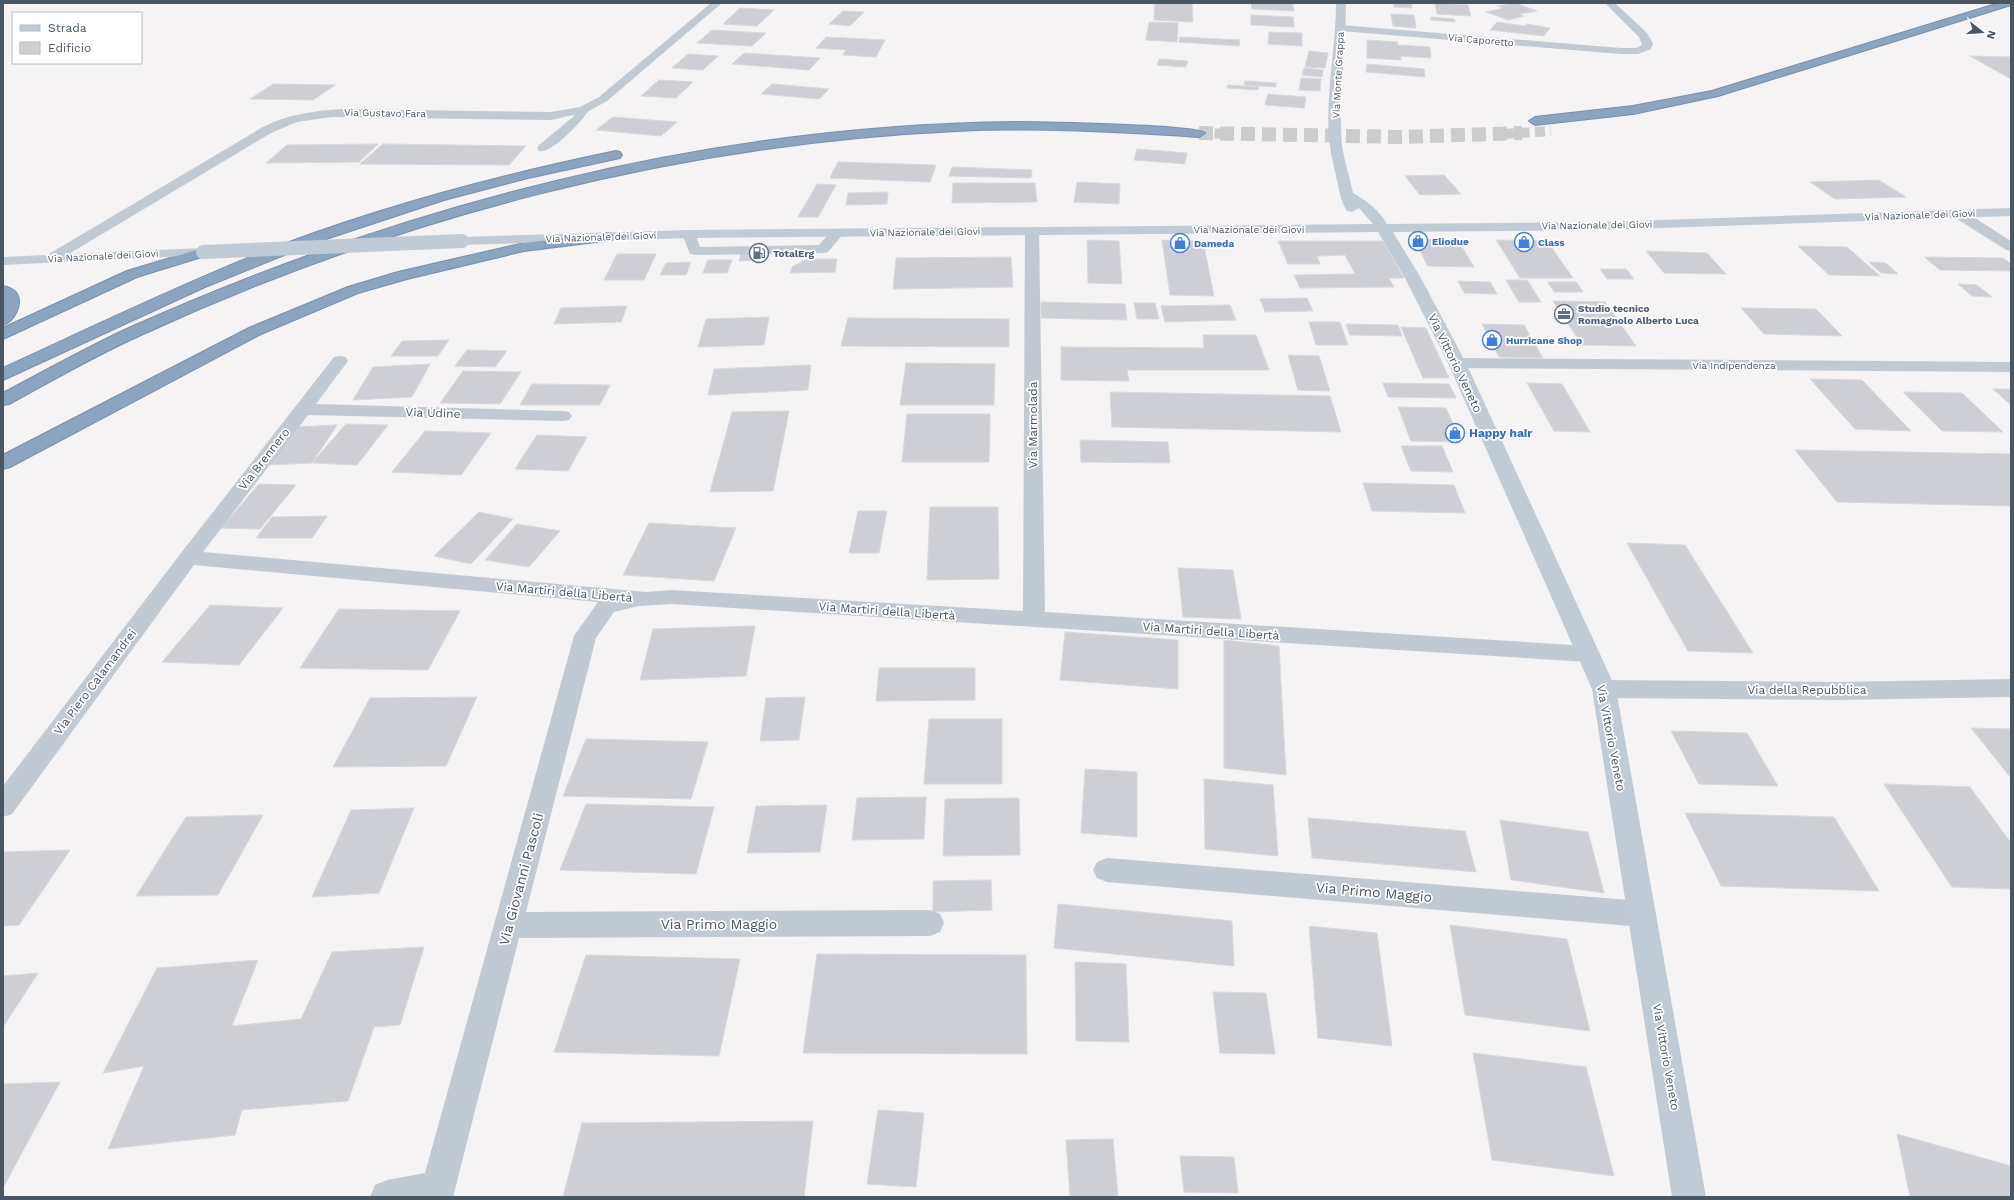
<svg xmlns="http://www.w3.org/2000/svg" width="2014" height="1200" viewBox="0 0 2014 1200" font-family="'Work Sans',sans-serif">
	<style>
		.building { fill: #cdcfd5; stroke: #d7d9de }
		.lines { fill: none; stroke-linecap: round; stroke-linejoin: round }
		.highway-tunnel-far1 { stroke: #caccce; stroke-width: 10; stroke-dasharray: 10 5.5; stroke-linecap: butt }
		.highway-tunnel { stroke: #caccce; stroke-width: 14; stroke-dasharray: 14 7; stroke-linecap: butt }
		.highway-casing { stroke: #7690ad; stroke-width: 2 }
		.lane { fill: #c1cad2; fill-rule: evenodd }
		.street { fill: #c1cad2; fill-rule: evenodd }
		.secondary { fill: #c1cbd6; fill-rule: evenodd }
		.highway { fill: #8ba5c1; fill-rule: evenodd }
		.secondary-bridge { stroke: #c1cbd6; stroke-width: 14 }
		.labels { text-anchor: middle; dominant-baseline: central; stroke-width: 3.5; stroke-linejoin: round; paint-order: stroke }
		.far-street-label { font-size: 10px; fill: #4a5661; stroke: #fff }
		.far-shop-label { font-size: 10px; font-weight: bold; fill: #366cbe; stroke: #fff; text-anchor: start }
		.far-service-label { font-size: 10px; font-weight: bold; fill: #4e5e75; stroke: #fff; text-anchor: start }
		.street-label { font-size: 12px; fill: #4a5661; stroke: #fff }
		.shop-label { font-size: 12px; font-weight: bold; fill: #366cbe; stroke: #fff; text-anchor: start }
		.near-street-label { font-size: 14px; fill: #4a5661; stroke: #fff }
	</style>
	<rect width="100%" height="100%" fill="#f5f3f3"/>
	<path class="building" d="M1155,3H1192L1193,22L1154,20Z
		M1251,3H1292L1294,11L1252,9Z
		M1394,3H1411L1412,8L1394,7Z
		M1435,3L1468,5L1471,16L1437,14Z
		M1515,3L1537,11L1519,14L1524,16L1508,20L1486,12L1504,8L1498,6Z
		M740,8L774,10L757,26L723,24Z
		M843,11L864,12L850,26L829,24Z
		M1391,14L1414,15L1416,28L1393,26Z
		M1251,15L1293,17L1294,27L1251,25Z
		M1431,17L1455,19V22L1431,20Z
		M1149,22L1178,23L1177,42L1146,40Z
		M1497,22L1525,26L1527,24L1550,28L1544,36L1490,30Z
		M712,30L766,33L752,46L697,43Z
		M1269,32L1302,33V46L1268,44Z
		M826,37L885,40L876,57L843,55L846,50L816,48Z
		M1180,37L1240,40L1239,46L1179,42Z
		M1367,40L1398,42L1397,45L1430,47L1431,58L1400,56L1401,60L1367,58Z
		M1309,51L1328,53L1325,68L1305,67Z
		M744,53L820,58L809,70L732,64Z
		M688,54L718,56L703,70L672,68Z
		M1970,56L2011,57V79Z
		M1159,59L1188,61L1186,67L1157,65Z
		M1367,64L1424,69L1425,77L1366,72Z
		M1304,68L1323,70L1322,77L1302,75Z
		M1301,78L1321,79L1320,91L1299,90Z
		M659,80L693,82L676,98L641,96Z
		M1245,81L1276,83V87L1244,85Z
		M273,84L335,85L313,100L250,99Z
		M772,84L829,89L819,99L761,94Z
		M1228,85L1259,87L1258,90L1227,88Z
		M1268,94L1306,97L1304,108L1265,105Z
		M613,117L677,122L661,136L596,130Z
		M378,144L359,162L266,163L287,145Z
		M383,144L526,146L509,165L360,164Z
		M1137,149L1187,153L1185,164L1134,160Z
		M838,162L936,165L930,182L830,178Z
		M952,167L1032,170L1031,178L949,176Z
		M1444,175L1461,194L1420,195L1405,176Z
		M1879,180L1906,197L1835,199L1810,182Z
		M1077,182L1120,184L1119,204L1074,202Z
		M953,183H1035L1037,202L952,203Z
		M817,184L836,185L818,217H798Z
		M888,192L887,204L846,205L848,193Z
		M1414,239L1458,240L1474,267L1428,266Z
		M1087,240L1119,241L1122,284L1088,283Z
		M1162,240L1203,241L1214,296L1170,295Z
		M1496,240L1547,241L1573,278H1520Z
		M1278,241H1383L1404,278H1389L1394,287L1300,288L1294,275L1355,274L1345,255L1317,256L1320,264H1288Z
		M1798,246L1847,247L1880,276L1829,275Z
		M742,249H767L764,260L739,261Z
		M1646,251L1707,253L1726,274L1664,273Z
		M617,254H656L644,280H604Z
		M1011,257L1013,287L893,289L896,258Z
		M1924,257L2003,258L2011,264V271L1940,270Z
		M807,259H837L835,272L790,273L792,267Z
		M708,260H732L727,273H703Z
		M691,262L686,275H660L666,263Z
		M1869,262L1886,263L1898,274L1881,273Z
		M1600,269H1626L1634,279H1607Z
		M1506,280H1527L1541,302H1519Z
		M1458,281L1490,282L1497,294L1464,293Z
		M1548,282H1576L1583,292H1554Z
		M1958,284L1977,285L1992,297L1972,296Z
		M1307,298L1313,311L1265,312L1260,299Z
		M1553,301L1605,302L1636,346L1582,345Z
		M1041,302L1125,304L1127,320L1041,318Z
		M1134,303H1155L1159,319H1137Z
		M1230,305L1236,320L1165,322L1161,306Z
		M627,306L621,322L554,324L561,308Z
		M1741,308L1816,309L1842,336L1764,334Z
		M769,317L764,345L698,347L706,319Z
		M848,318L1009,319V347L841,346Z
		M1309,322H1340L1348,345H1316Z
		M1346,324L1398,325L1402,336L1350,335Z
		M1482,324L1524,325L1543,358L1499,357Z
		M1401,327L1426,328L1449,378H1423Z
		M1203,335H1256L1269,370H1127L1129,381L1061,380V347L1204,348Z
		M449,340L438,356H391L402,341Z
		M467,350L507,351L495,367L455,366Z
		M1288,355L1319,356L1330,391L1298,390Z
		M906,363L995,364L994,405H900Z
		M430,364L412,397L353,400L373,367Z
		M811,365L808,390L708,395L714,369Z
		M463,371L521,372L500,404L440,403Z
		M1810,379L1862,380L1911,431L1855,429Z
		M1383,383L1449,384L1456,398L1388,397Z
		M1527,383L1562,384L1590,432L1554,431Z
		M532,384L610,385L600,405H520Z
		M1993,389H2011V405Z
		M1110,392L1330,396L1341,432L1112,427Z
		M1903,392L1962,393L2003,432L1942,431Z
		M1398,407L1446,408L1461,442L1411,441Z
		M789,411L773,491L710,492L732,412Z
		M907,414H990L989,462H902Z
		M346,424L388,425L357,465L312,463Z
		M337,425L312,463L269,465L296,427Z
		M425,431L491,433L461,475L392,472Z
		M537,435L587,437L568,471L515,469Z
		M1080,440L1168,442L1170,463L1081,462Z
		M1401,446H1442L1453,472L1411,471Z
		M1795,450L2011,454V506L1837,502Z
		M1363,483L1454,485L1465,513L1372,511Z
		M259,484L296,485L260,529L221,528Z
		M930,507H998L999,579L927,580Z
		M858,511H887L879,553H849Z
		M479,512L513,519L471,564L434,556Z
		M327,516L312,538H256L272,517Z
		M649,523L736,528L714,581L623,575Z
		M517,524L560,531L529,567L485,560Z
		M1627,543L1685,545L1753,653L1688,651Z
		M1178,568L1233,570L1241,619L1183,617Z
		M210,605L283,608L239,665L162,662Z
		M339,609L460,611L428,670L300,668Z
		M755,626L746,676L640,680L653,629Z
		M1065,632L1178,640V689L1060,680Z
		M1224,640L1279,646L1286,775L1224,768Z
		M879,668H975V700L876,701Z
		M477,697L446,766L333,767L370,698Z
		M805,697L799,740L760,741L766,698Z
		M929,719H1002V784H924Z
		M1971,728L2011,729V778Z
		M1671,731L1747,733L1778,786L1699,784Z
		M586,739L708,742L691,799L563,796Z
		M1085,769L1137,772V837L1081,833Z
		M1204,779L1273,785L1278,856L1205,849Z
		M1884,784L1970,787L2011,843V889L1952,887Z
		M926,797L924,839L852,840L857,798Z
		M1019,798L1020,855L943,856L945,799Z
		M586,804L714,807L696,874L560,870Z
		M827,805L820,852L747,853L756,806Z
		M414,808L379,893L312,897L351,810Z
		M1685,813L1834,817L1879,891L1721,886Z
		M263,815L218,895L136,896L186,817Z
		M1308,818L1465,831L1476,872L1312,858Z
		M1500,820L1588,832L1604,893L1511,880Z
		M70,850L19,925L3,926V852Z
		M991,880L992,910L933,912V881Z
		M1058,904L1232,921L1234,966L1054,948Z
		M1450,925L1567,939L1590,1031L1465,1015Z
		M1309,926L1377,933L1392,1046L1318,1038Z
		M424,947L400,1025L374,1027L348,1101L242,1110L235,1135L108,1149L144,1066L103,1073L157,968L258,960L232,1026L301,1019L332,952Z
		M817,954L1026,955L1027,1054L803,1053Z
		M586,955L740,959L719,1056L554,1052Z
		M1075,962L1126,964L1129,1042L1076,1041Z
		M38,973L3,1027V976Z
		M1213,992L1266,993L1275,1054L1220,1053Z
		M1473,1053L1586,1067L1614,1176L1492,1160Z
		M60,1082L4,1186H3V1084Z
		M878,1110L924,1113L916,1187L867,1184Z
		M813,1121L804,1197H563L582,1123Z
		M1897,1134L2011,1166V1197H1910Z
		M1113,1139L1118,1197H1070L1066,1140Z
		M1180,1156L1234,1157L1238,1193L1184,1192Z"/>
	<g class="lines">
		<path class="highway-tunnel-far1" d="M1199,133L1231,134
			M1504,134L1551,131"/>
		<path class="highway-tunnel" d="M1199,133L1400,137L1522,133"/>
		<defs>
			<path id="highway" d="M1999,3H2011V5L1718,96L1633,114L1535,125L1529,121L1535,117L1633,106L1712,91Z
				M1016,122C1038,122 1199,125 1205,133L1199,137C1118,132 1038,127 957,131C675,144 398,217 141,335C96,355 53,380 9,404L3,405V393C45,371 87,347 131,327C409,203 711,125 1016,122Z
				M616,151L620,152L622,155L620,158L528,178L444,200L314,243L205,287L3,380V368C88,329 173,288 260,253C375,208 495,176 616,151Z
				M607,233L612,234L614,237L612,240L524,251L407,279L358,293L261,334L10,467L3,469V455L249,328L348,287L398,272L524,243Z
				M203,248L208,249L210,252L208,255L137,277L3,339V328L127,271Z
				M3,286C8,287 14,289 17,294C23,304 14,322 3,325Z"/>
		</defs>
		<use href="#highway" class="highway-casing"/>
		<path class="lane" d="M583,107L589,110C582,121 552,154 539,151L537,148L539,145L573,117L579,108Z
			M837,229L842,230L844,233L828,252L823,253L695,255L690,254L682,234L684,231H694L700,247L819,245L832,230Z"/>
		<path class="street" d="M711,3H722L607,101L587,112L551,120L332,117L297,122L271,133L57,261H47L45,258L47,255L263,127C288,114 314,111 342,109L551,112L580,107L599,97Z
			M1605,3H1615L1647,33L1653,43L1651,49L1638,54H1621L1341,31L1336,28L1341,25L1621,48H1636L1642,45L1639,37Z
			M1959,210L1964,211L2011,241V251L2006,250L1954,217L1952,214L1954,211Z
			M1032,227L1037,228L1039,231L1045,612L1588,646L1596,648L1600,654L1596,660L1588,662L671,604L639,606L614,612L596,638L526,912L930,910L940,914L944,923L940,932L930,936L519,938L453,1197H370L375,1185L387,1180L425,1173L574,636L598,602L194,565L12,814L3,817V786L181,553L334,357L340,356L346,357L348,361L316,404L563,411L569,412L572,416L569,420L563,421L308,415L203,552L646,592L671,590L1023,611L1025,231L1027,228Z
			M1457,358L2011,362V372L1457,368L1451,367L1448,363L1451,359Z
			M2011,679V697L1839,700L1604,698L1596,695L1592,689L1596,683L1604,680L1839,682Z
			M1107,858L1642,901L1652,905L1656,914L1652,923L1642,927L1107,882L1097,878L1093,870L1097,862Z"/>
		<path class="secondary" d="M1336,3H1346C1346,50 1338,98 1342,145C1344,161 1350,177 1353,193C1367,201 1379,210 1387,224L1601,222L2011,208V216L1601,230L1393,232L1421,278L1466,363L1616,689L1706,1197H1672L1592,689L1448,363L1405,278L1378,232L689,238L462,245L457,244L455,241L457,238L462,237L689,230L1373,224L1359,208L1352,212L1347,211C1340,201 1339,188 1336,176C1334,166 1331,156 1330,146C1324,99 1336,50 1336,3Z
			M203,248L208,249L210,252L208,255L3,265V257Z"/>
		<use href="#highway" class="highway"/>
		<path class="secondary-bridge" d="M203,252L462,241"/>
	</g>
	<defs>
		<symbol id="shop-ring" viewBox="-11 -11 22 22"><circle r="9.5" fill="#fff" stroke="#3f7fe0" stroke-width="1.5"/><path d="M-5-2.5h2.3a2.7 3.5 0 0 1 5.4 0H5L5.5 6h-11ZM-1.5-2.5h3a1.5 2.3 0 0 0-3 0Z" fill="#3f7fe0"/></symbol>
		<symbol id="fuel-ring" viewBox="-11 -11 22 22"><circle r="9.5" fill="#fff" stroke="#5c6f8a" stroke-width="1.5"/><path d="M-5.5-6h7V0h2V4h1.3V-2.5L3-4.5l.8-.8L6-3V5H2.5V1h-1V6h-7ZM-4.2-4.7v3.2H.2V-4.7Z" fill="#5c6f8a"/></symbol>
		<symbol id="office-ring" viewBox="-11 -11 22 22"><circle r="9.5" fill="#fff" stroke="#5c6f8a" stroke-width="1.5"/><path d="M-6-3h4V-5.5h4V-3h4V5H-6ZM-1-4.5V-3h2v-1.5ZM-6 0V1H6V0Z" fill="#5c6f8a"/></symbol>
	</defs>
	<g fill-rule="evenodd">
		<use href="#shop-ring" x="1407" y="230" width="22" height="22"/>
		<use href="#shop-ring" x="1513" y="231" width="22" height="22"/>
		<use href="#shop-ring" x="1169" y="232" width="22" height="22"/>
		<use href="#fuel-ring" x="748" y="242" width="22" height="22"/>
		<use href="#office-ring" x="1553" y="303" width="22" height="22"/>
		<use href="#shop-ring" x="1481" y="329" width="22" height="22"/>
		<use href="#shop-ring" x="1444" y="422" width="22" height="22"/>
	</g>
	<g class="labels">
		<g class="far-street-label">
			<text transform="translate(1481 40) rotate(5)">Via Caporetto</text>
			<text transform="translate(1338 75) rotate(-87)">Via Monte Grappa</text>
			<text transform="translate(385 113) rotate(1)">Via Gustavo Fara</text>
			<text transform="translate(1920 215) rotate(-2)">Via Nazionale dei Giovi</text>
			<text transform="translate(1597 225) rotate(-1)">Via Nazionale dei Giovi</text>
			<text x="1249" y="229">Via Nazionale dei Giovi</text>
			<text transform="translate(925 232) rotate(-1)">Via Nazionale dei Giovi</text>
			<text transform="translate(601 237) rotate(-2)">Via Nazionale dei Giovi</text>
			<text transform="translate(103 256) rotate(-3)">Via Nazionale dei Giovi</text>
			<text x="1734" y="365">Via Indipendenza</text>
		</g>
		<g class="far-shop-label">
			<text x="1432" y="241">Eliodue</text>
			<text x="1538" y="242">Class</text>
			<text x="1194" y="243">Dameda</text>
			<text x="1506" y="340">Hurricane Shop</text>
		</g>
		<g class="far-service-label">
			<text x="773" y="253">TotalErg</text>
			<text x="1578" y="308">Studio tecnico<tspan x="1578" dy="12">Romagnolo Alberto Luca</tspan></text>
		</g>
		<g class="street-label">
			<text transform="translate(1455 363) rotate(64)">Via Vittorio Veneto</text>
			<text transform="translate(433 413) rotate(2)">Via Udine</text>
			<text transform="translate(1033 425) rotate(-90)">Via Marmolada</text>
			<text transform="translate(264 459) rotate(-52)">Via Brennero</text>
			<text transform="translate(564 592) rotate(5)">Via Martiri della Libertà</text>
			<text transform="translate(887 611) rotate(4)">Via Martiri della Libertà</text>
			<text transform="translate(1211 631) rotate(4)">Via Martiri della Libertà</text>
			<text transform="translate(95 682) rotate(-53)">Via Piero Calamandrei</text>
			<text x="1807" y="690">Via della Repubblica</text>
			<text transform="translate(1611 738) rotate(79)">Via Vittorio Veneto</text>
			<text transform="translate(1666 1057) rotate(80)">Via Vittorio Veneto</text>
		</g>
		<g class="shop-label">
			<text x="1469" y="433">Happy hair</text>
		</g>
		<g class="near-street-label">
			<text transform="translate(521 879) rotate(-75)">Via Giovanni Pascoli</text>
			<text transform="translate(1374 892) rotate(5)">Via Primo Maggio</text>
			<text x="719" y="924">Via Primo Maggio</text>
		</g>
	</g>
	<rect width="2014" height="1200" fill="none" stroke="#4a5661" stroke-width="8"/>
	<rect x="12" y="12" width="130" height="52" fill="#ffffff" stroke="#b7bbc0"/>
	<rect x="20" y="25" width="20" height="6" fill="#c1cbd6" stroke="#b7bbc0"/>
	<text x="48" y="32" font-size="12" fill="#4a5661">Strada</text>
	<rect x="20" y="42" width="20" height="12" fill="#cdcfd5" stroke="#b7bbc0"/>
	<text x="48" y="52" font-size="12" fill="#4a5661">Edificio</text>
	<g transform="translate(1982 32) rotate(107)" stroke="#ffffff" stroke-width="3" paint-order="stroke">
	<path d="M0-3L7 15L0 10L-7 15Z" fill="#4a5661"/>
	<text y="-6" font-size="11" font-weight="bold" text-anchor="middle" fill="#4a5661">N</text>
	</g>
</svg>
